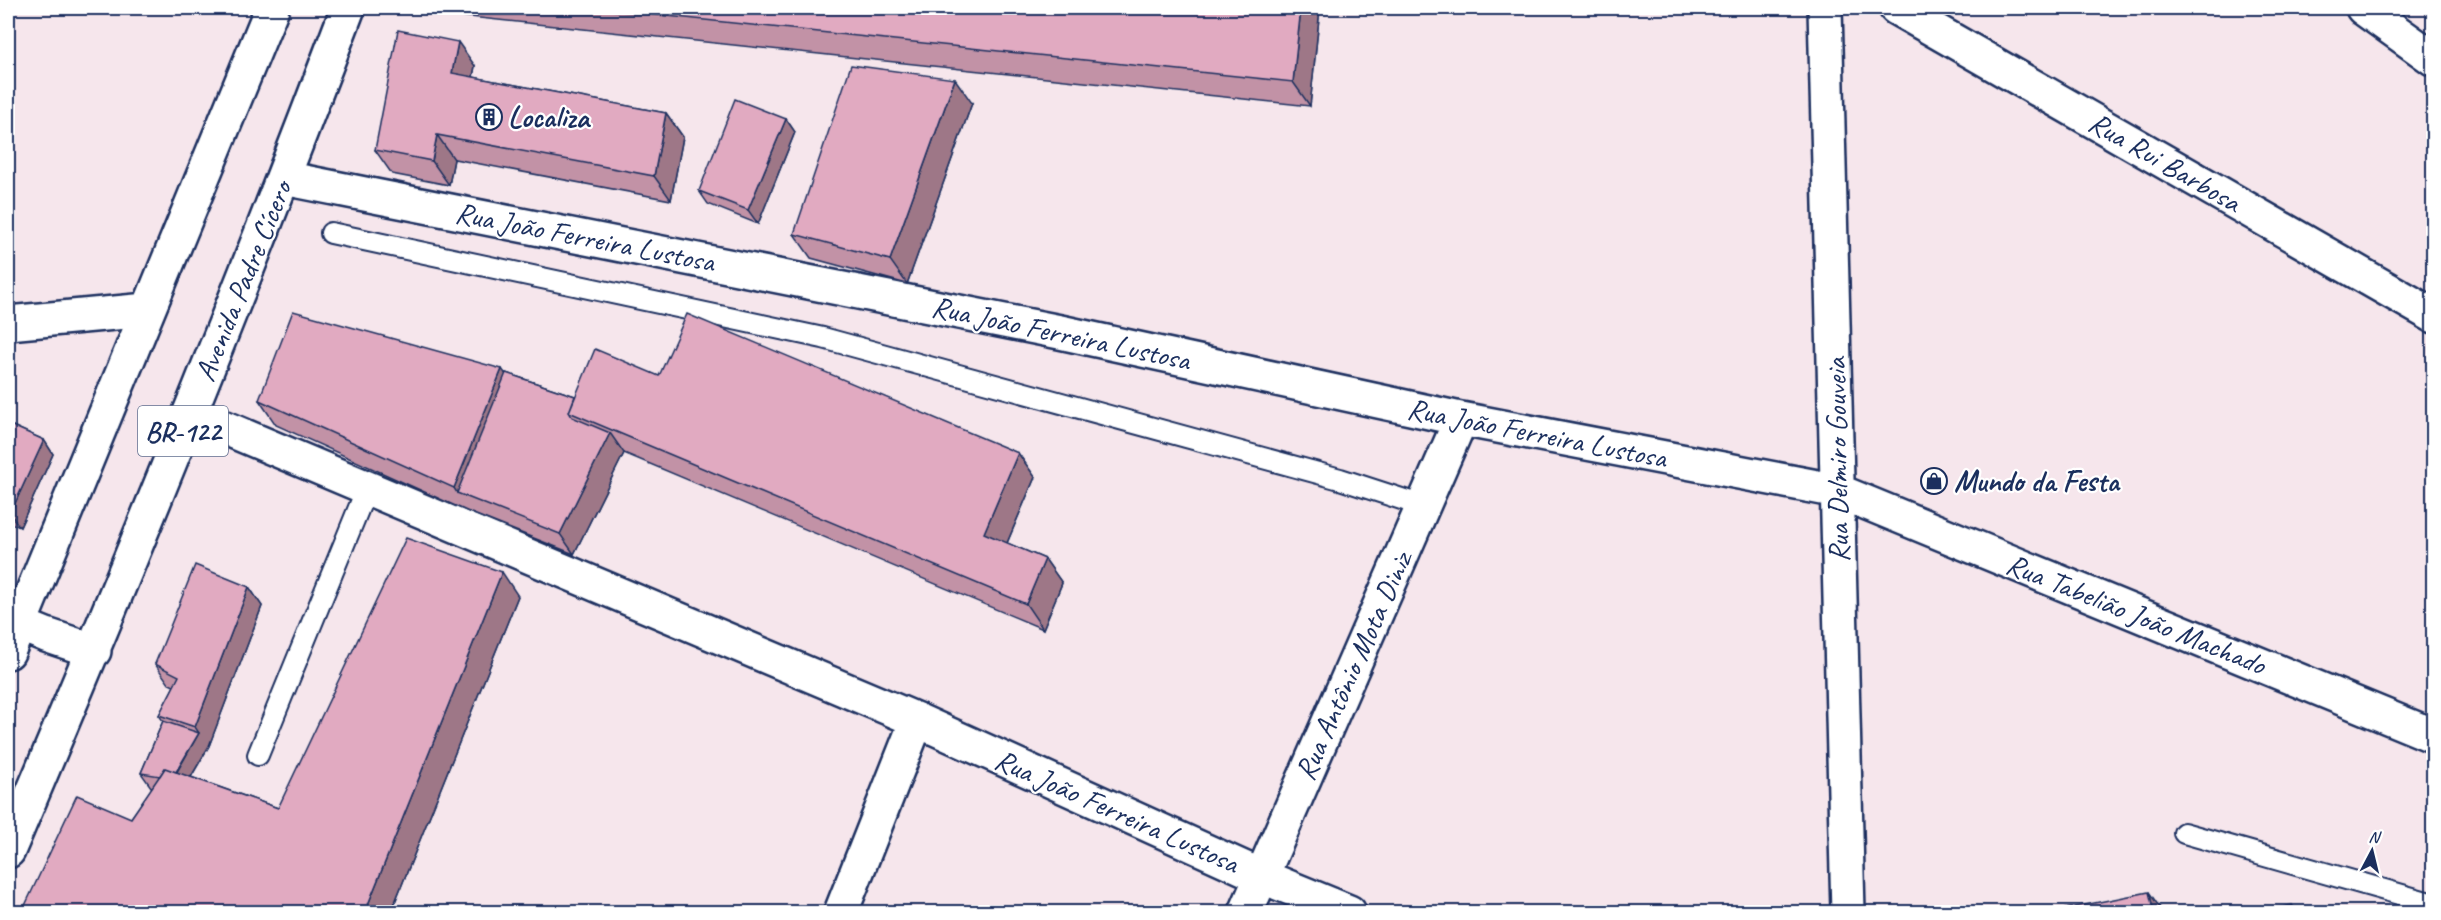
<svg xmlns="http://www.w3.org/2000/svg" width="2441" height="920" viewBox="0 0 2441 920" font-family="Caveat,sans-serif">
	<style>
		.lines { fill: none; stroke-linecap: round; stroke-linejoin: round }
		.lane-casing { stroke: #1b2f5e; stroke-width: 24 }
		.street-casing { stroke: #1b2f5e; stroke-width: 38 }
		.highway-casing { stroke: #1b2f5e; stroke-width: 38 }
		.lane { stroke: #fff; stroke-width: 20 }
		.street { stroke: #fff; stroke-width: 33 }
		.highway { stroke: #fff; stroke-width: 33 }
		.wall { fill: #c292a6; stroke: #1b2f5e; stroke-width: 1.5 }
		.shaded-wall { fill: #9e7787; stroke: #1b2f5e; stroke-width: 1.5 }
		.building { fill: #e1aac1; stroke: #1b2f5e; stroke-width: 1.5 }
		.labels { text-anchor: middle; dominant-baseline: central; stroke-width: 4.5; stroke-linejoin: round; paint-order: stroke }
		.shield { fill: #fff; stroke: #5f6d8e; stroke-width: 1.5 }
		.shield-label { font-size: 28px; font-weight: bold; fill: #1b2f5e }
		.poi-label { font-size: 30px; font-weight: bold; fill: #1b2f5e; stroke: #fff; text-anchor: start }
		.street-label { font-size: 30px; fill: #1b2f5e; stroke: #fff }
	</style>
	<rect width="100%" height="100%" fill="#f6e6ec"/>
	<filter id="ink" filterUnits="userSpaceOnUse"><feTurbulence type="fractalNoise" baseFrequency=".0167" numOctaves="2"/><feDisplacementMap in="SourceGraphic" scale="12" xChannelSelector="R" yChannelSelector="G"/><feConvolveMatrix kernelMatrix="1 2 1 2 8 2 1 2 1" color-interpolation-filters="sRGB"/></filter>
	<g filter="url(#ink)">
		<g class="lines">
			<defs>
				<path id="lane" d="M331,233L823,338L1340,479L1423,506
					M258,755L367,488
					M2184,833L2434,904"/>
				<path id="street" d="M1825,8L1848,912
					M1896,8L2434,316
					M2363,8L2434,59
					M284,178L1060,332L1461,419L1838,491L2434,736
					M8,323L147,310
					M190,413L917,720L1261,876L1349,912
					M841,912L917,720
					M1246,912L1461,419"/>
				<path id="highway" d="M19,624L46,635L94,651
					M8,652L272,8
					M8,851C127,572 241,291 348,8"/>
			</defs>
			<use href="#lane" class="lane-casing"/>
			<use href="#street" class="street-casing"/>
			<use href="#highway" class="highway-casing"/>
			<use href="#lane" class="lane"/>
			<use href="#street" class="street"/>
			<use href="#highway" class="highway"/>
		</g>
		<path class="wall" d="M419,8H1320L1310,106L423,12Z
			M1558,8H1591V11Z
			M475,66L473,77L666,113L683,137L671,200L454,159L449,185L392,174L375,150Z
			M972,103L907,284L811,258L794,234Z
			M786,119L795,132L758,224L708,204L699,191Z
			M506,373L575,396L659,376L1018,453L1035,477L1007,543L1045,559L1062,583L1043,629L624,453L574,554L471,513L276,425L259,400Z
			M8,424L44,440L53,454L20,527L8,522Z
			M249,587L262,606L209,746L191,777L278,808L518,596L391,912L131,818L153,787H151L141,773L163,721L159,715L174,686L169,684L155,664Z"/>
		<path class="shaded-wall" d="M1301,8H1320L1310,106L1293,82Z
			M458,42L475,66L469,97L452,73Z
			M955,79L972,103L907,284L890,260Z
			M666,113L683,137L671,200L654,176Z
			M786,119L795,132L758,224L748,210Z
			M437,135L454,159L449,185L432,161Z
			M502,369L519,393L457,493L454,488Z
			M610,433L624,453L574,554L560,534Z
			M44,440L53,454L20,527L10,514Z
			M1018,453L1035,477L1001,557L984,533Z
			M1045,559L1062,583L1043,629L1026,604Z
			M502,572L518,596L391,912H365Z
			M8,581L12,588L8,599Z
			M249,587L262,606L209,746L182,792L173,779L199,733L195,727Z
			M2149,892L2163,912H2154Z
			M2292,905L2298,912H2294Z"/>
		<path class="building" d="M591,8H1301L1293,82Z
			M398,30L458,42L452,73L666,113L654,176L437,135L432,161L375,150Z
			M851,65L955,79L890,260L794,234Z
			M735,99L786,119L748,210L699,191Z
			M293,311L502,369L454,488L259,400Z
			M687,314L1018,453L984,533L1045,559L1026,604L569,412L595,349L659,376Z
			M506,373L575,396L569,412L572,417L610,433L560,534L457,493Z
			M8,424L44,440L10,514L8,512Z
			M406,538L502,572L365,912H22L77,795L131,818L165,768L278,808Z
			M195,565L249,587L195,727L159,715L179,676L155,664Z
			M163,721L199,733L176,772L165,768L160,776L141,773Z
			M2149,892L2154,912H2050Z
			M2292,905L2294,912H2253Z"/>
	</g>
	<defs>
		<symbol id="building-ring" viewBox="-11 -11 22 22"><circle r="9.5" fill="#fff" stroke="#1b2f5e" stroke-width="1.5"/><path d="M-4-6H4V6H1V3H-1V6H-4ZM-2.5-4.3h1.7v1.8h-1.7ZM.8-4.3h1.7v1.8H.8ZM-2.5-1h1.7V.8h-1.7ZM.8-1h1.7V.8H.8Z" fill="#1b2f5e"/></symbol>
		<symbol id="shop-ring" viewBox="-11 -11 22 22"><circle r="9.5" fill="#fff" stroke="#1b2f5e" stroke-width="1.5"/><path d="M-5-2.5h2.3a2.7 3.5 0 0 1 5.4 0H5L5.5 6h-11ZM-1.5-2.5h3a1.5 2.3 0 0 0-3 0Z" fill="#1b2f5e"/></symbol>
	</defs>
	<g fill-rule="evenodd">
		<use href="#building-ring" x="474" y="102" width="30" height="30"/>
		<use href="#shop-ring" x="1919" y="466" width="30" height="30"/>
	</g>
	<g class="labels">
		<rect class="shield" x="138" y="406" width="90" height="50" rx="4.5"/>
		<g class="shield-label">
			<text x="183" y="431">BR-122</text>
		</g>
		<g class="poi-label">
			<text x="508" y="117">Localiza</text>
			<text x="1954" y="481">Mundo da Festa</text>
		</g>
		<g class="street-label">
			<text transform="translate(2165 162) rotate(30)">Rua Rui Barbosa</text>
			<text transform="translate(585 237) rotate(11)">Rua João Ferreira Lustosa</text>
			<text transform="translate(243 281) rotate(-68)">Avenida Padre Cícero</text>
			<text transform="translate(1061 333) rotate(12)">Rua João Ferreira Lustosa</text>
			<text transform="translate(1537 433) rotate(11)">Rua João Ferreira Lustosa</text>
			<text transform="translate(1837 460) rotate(-91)">Rua Delmiro Gouveia</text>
			<text transform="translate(2136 614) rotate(22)">Rua Tabelião João Machado</text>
			<text transform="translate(1353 666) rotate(-66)">Rua Antônio Mota Diniz</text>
			<text transform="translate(1117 811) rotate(24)">Rua João Ferreira Lustosa</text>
		</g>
	</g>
	<rect width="2441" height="920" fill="none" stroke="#fff" stroke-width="30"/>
	<rect x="15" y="15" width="2411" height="890" fill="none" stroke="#1b2f5e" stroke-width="2" filter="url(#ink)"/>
	<g transform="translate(2372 851) rotate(7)" stroke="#ffffff" stroke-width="4.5" paint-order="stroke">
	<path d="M0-4.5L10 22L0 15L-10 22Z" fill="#1b2f5e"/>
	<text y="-9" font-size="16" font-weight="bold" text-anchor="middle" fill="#1b2f5e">N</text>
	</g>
</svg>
